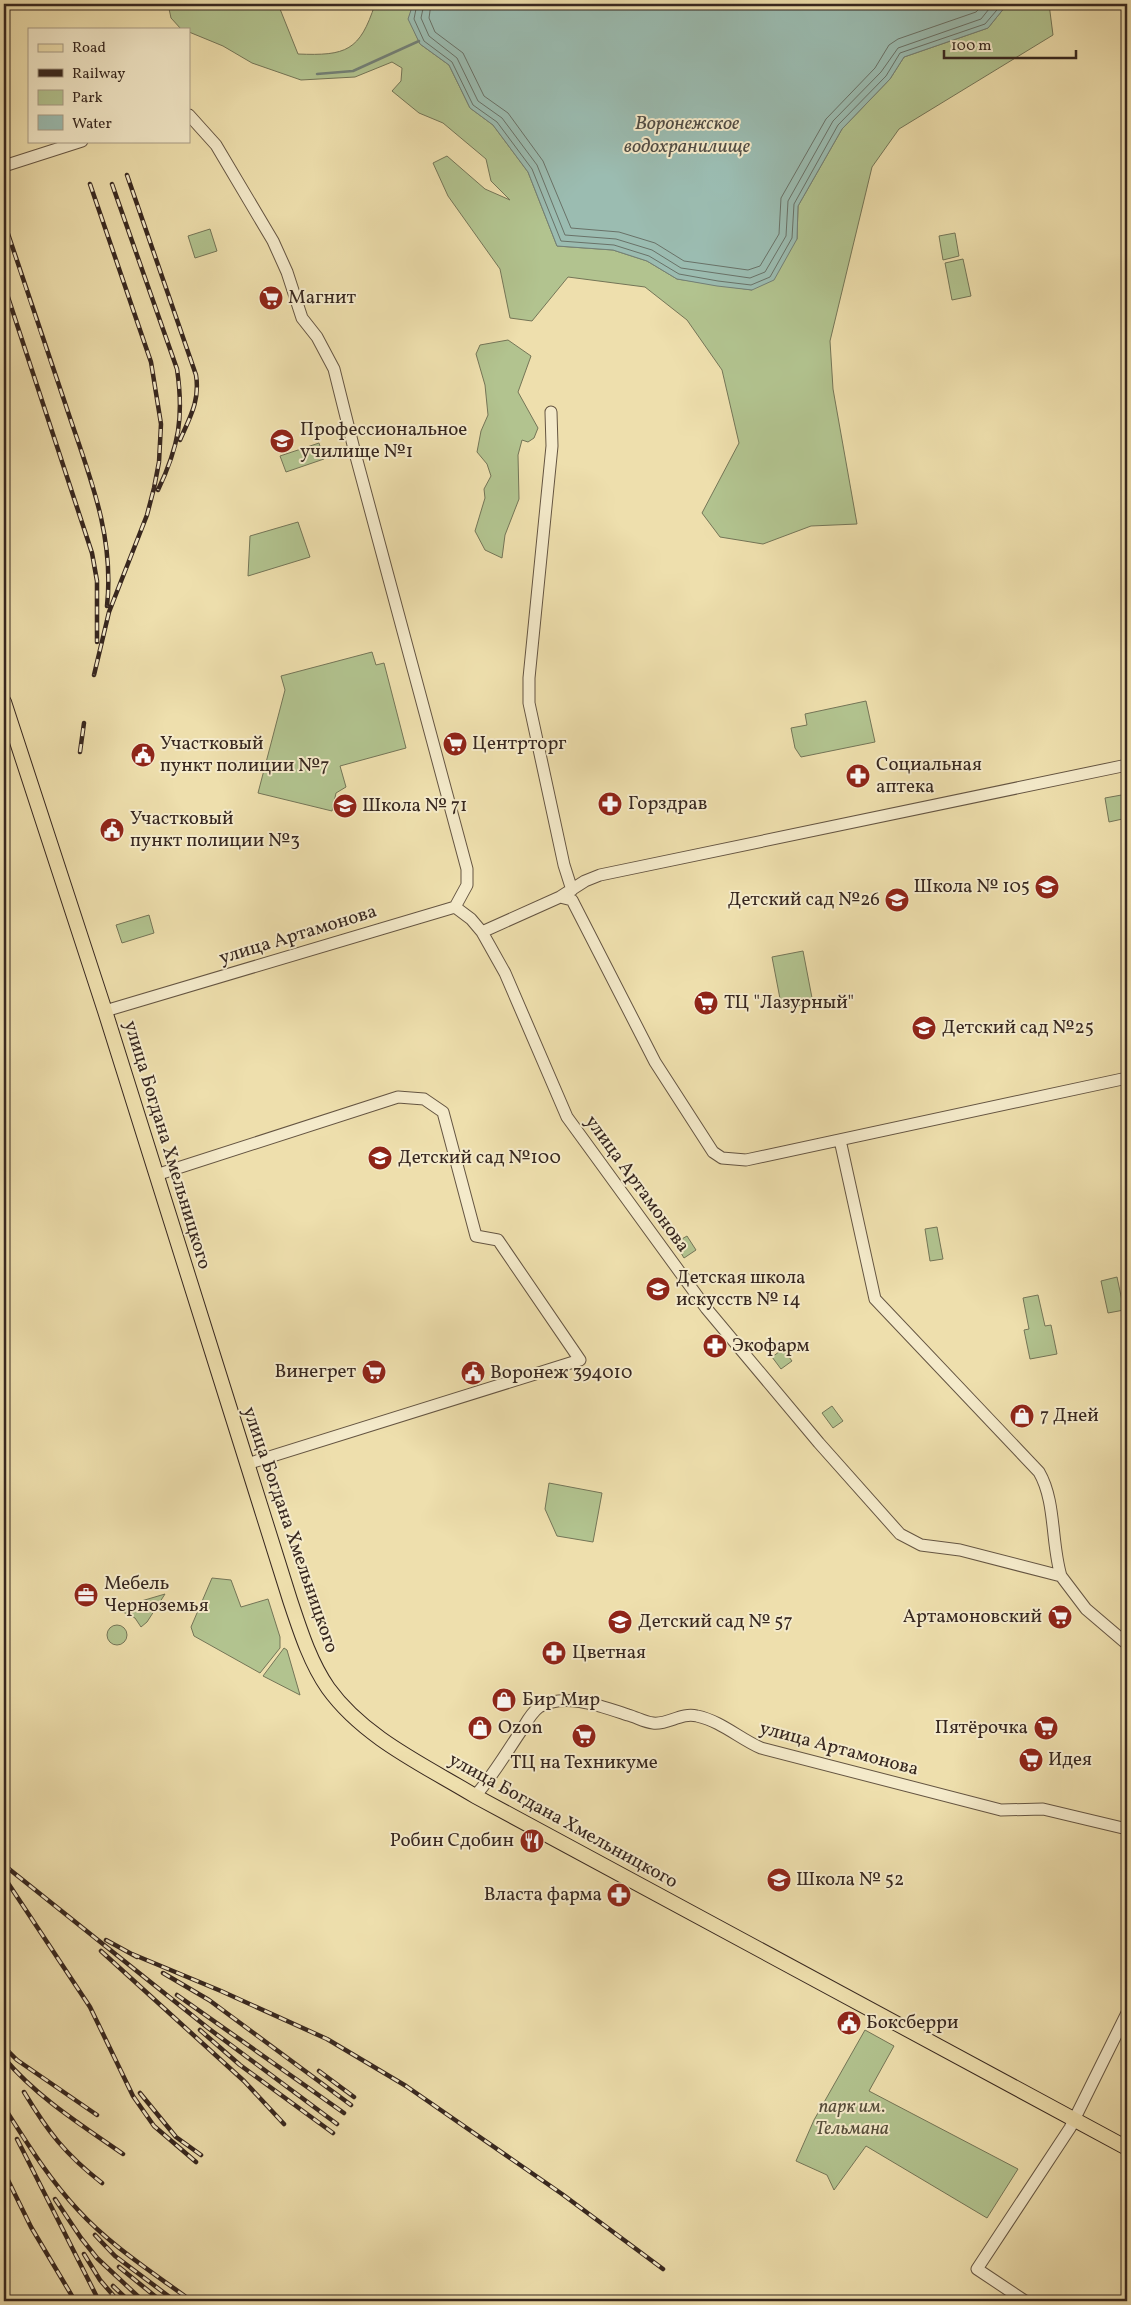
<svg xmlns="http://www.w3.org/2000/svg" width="1131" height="2305" viewBox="0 0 1131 2305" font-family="Vollkorn,serif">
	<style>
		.green { fill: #b2c38f; stroke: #747557 }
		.water { fill: #9bbcb1; stroke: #738077 }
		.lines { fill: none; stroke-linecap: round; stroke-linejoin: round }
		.shore { stroke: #697268; stroke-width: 1 }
		.stream { stroke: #738077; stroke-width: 2.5 }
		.minor-casing { stroke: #655542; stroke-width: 13 }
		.major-casing { stroke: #37271f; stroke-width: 16 }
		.minor { stroke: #f4eaca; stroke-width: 11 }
		.major { stroke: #eedfad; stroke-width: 14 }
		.rail-casing { stroke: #37271f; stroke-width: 4.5 }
		.rail { stroke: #f4eaca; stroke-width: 2.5; stroke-dasharray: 8; stroke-linecap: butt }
		.labels { text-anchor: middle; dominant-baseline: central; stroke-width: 4; stroke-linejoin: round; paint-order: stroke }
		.poi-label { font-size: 19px; fill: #37271f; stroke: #f4eaca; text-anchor: start }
		.street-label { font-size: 19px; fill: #37271f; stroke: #f4eaca }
		.park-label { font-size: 19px; font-style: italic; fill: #564e3b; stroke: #f4eaca }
		.water-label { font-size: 20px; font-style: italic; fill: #504c44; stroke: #f4eaca }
	</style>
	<rect width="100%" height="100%" fill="#eedfad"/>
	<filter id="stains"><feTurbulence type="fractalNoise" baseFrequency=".004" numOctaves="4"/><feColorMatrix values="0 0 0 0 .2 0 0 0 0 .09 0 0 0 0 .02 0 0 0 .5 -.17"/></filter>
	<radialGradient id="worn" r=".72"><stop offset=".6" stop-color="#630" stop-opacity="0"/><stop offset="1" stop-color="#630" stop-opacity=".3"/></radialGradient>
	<path class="green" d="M168,4H278L298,54C346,56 360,51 375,4H413L409,19L420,44L449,65L470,108L493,125L528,172L557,246L613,250L647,261L677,279L752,290L797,239L798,206L842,129L890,79L904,57L988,28L1005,7L1017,4H1049L1053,35L899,129L872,167L830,341L833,389L857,524L811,526L763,544L720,537L702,513L739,443L722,370L687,320L645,287L568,277L532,321L510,318L500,269L448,196L433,163L447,156L485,189L510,200L491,181L486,159L443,123L419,113L392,91L401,81L402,68L392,62L355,77L301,80L252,63L223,46L189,32V29H181L171,18Z
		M210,229L217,251L195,258L188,236Z
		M955,233L959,256L943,260L939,236Z
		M963,259L971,296L952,300L945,263Z
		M508,340L531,356L518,392L538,428L534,438L528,442L522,440L518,455L519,499L505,535L502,558L485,550L475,531L485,498L484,489L491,476L487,464L477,452L481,431L488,415L485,385L476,354L480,345Z
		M319,443L324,459L286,472L280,456Z
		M298,522L310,557L248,576L250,536Z
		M372,652L376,665L384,663L406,748L340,766L346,787L336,793L332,811L258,793L285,690L281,676Z
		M866,701L875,742L801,757L795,748L791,728L807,725L805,714Z
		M1127,794V818L1109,822L1105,798Z
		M149,915L154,933L122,943L116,925Z
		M803,951L813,1003L782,1009L772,957Z
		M937,1227L943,1259L930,1261L925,1229Z
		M687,1236L696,1250L684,1258L675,1243Z
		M1117,1277L1124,1310L1108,1313L1101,1281Z
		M1038,1295L1045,1326L1051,1325L1057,1354L1030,1359L1024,1330L1029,1329L1023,1298Z
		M783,1349L792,1361L781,1369L772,1357Z
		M832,1406L843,1421L833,1428L822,1413Z
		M549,1483L602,1493L593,1542L557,1536L545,1509Z
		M212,1578L231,1580L241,1607L268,1599L280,1637V1648L260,1673L194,1636L191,1627Z
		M165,1594L147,1622L141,1627L135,1618L123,1612L121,1607Z
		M107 1635a10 10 0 1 1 20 0a10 10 0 1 1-20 0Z
		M284,1648L287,1650L300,1695L263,1676Z
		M865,2030L894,2046L869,2091L1018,2169L987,2218L866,2146L834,2190L827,2175L796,2161L814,2120Z"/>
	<path class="water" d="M413,4H1017L1005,7L988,28L904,57L890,79L842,129L798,206L797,239L774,280L752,290L717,286L677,279L647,261L613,250L557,246L528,172L493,125L470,108L449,65L420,44L408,19Z"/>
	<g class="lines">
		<path class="shore" d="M417,4L414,19L424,41L452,62L473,105L497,122L532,169L561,241L614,245L649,256L679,274L718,281L751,285L770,277L792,238L794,204L838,125L886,76L900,53L985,24L1002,4
			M424,4L421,18L429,36L457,58L478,101L502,118L537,165L565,235L616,239L652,250L681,268L750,278L765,272L786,236L788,201L833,121L881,72L898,48L981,19L993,4
			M431,4L429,18L435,32L463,53L484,96L508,113L543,161L571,228L619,232L655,243L684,261L748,270L760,266L779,234L781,198L826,119L875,68L889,45L898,39L976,12L984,4"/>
		<path class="stream" d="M317,74L353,71L419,41"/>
		<defs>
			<path id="minor" d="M189,115L216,145L273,241L287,272L302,318L317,337L334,369L355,453L467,869V885L455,907
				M4,166L82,141
				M551,412L552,446L529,678V703L564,865L572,890
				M560,897L572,900L655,1062L713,1152L722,1158L746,1160L1127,1078
				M482,932L560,897L585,881L600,875L1127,765
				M105,1011L455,907L471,919L482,932L505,973L567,1117L706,1308L819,1443L900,1534L921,1545L960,1550L1061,1576L1086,1609L1127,1644
				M840,1140L875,1299L1039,1472C1056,1501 1051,1543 1061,1576
				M156,1175L398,1097L424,1099L443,1112L476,1236L498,1240L580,1360L247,1464
				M475,1796C493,1776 506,1753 521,1731C526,1723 531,1713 539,1707C565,1692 601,1706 628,1715C636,1717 644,1722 653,1723C668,1725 681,1712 697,1716C721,1721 740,1739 761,1748L1001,1810L1043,1809L1127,1829
				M1025,2301L977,2269L1070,2128L1127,2013"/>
			<path id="major" d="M4,702L105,1011L290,1600C300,1630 310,1662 328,1688C364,1738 424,1765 475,1796L1127,2148"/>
		</defs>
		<use href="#minor" class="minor-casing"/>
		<use href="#major" class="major-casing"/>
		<use href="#minor" class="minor"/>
		<use href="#major" class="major"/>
		<defs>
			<path id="rail" d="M127,175L196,375C200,401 190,417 180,440
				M90,184L151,362L161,424L159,462L154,488L147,515L109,612L94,675
				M112,184L177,369C184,417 179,446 158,490
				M4,222C24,282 44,342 65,403C87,470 115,533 107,606
				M4,285L92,553L97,581V642
				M80,752L84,723
				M4,1865L208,2028L337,2124
				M4,1877L90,2007L133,2096L154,2126L196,2162
				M106,1940L137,1957
				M101,1951L244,2081L284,2124
				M132,1954L221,1991L327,2039L406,2086L562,2194L663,2269
				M163,1973L209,2000L351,2105
				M177,1995L344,2113
				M200,2030L240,2065L333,2133
				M4,2047L17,2060L97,2115
				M4,2058C38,2098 80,2124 123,2154
				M319,2071L354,2097
				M24,2092C48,2132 65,2154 102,2183
				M140,2093L176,2137L201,2155
				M4,2107C27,2143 49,2179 78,2210C109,2244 149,2270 186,2297
				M17,2139L99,2301
				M4,2172L31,2227L75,2301
				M55,2199L81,2238L97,2258L143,2301
				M95,2235L115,2256L175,2301
				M84,2254L100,2280L118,2301
				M119,2267L161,2301
				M113,2286L129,2301"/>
		</defs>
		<use href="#rail" class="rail-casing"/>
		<use href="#rail" class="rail"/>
	</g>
	<defs>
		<symbol id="supermarket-disc" viewBox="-11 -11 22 22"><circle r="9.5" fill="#8f2418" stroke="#f4eaca"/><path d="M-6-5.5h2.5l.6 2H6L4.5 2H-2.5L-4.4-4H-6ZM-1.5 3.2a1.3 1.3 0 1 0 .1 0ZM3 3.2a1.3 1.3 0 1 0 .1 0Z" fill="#fff"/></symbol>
		<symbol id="university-disc" viewBox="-11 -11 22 22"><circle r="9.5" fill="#8f2418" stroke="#f4eaca"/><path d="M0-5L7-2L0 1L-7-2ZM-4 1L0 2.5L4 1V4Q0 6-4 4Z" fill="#fff"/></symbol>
		<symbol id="civic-disc" viewBox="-11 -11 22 22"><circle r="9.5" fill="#8f2418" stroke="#f4eaca"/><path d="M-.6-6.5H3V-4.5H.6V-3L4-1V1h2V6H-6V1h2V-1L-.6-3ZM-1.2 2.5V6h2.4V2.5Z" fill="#fff"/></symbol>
		<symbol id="pharmacy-disc" viewBox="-11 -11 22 22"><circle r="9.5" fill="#8f2418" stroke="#f4eaca"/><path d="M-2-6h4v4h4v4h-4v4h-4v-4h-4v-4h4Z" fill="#fff"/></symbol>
		<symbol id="school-disc" viewBox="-11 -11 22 22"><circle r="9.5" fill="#8f2418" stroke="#f4eaca"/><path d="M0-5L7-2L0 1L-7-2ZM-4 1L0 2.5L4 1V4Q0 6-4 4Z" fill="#fff"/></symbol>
		<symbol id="shop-disc" viewBox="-11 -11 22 22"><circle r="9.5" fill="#8f2418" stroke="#f4eaca"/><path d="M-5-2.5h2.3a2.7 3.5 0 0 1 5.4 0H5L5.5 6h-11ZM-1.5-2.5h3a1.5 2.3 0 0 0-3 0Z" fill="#fff"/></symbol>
		<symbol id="office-disc" viewBox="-11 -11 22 22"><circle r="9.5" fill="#8f2418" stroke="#f4eaca"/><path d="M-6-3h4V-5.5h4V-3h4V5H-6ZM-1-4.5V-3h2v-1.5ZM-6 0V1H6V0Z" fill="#fff"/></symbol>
		<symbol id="restaurant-disc" viewBox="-11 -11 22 22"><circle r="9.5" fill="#8f2418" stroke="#f4eaca"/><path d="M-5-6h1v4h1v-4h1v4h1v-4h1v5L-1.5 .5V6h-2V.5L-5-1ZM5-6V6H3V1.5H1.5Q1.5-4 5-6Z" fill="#fff"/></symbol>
	</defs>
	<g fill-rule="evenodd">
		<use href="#supermarket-disc" x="257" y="284" width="28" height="28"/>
		<use href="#university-disc" x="268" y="427" width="28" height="28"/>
		<use href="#supermarket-disc" x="441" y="730" width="28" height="28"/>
		<use href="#civic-disc" x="129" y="741" width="28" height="28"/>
		<use href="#pharmacy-disc" x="844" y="762" width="28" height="28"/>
		<use href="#pharmacy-disc" x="596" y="790" width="28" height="28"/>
		<use href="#school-disc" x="331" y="792" width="28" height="28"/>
		<use href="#civic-disc" x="98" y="816" width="28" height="28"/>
		<use href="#school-disc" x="1033" y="873" width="28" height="28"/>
		<use href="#school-disc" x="883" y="886" width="28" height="28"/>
		<use href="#supermarket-disc" x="692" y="989" width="28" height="28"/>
		<use href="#school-disc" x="910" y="1014" width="28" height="28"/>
		<use href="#school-disc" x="366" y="1144" width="28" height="28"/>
		<use href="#school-disc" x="644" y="1275" width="28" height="28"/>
		<use href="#pharmacy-disc" x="701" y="1332" width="28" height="28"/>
		<use href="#supermarket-disc" x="360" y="1358" width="28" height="28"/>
		<use href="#civic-disc" x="459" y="1359" width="28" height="28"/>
		<use href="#shop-disc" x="1008" y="1402" width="28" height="28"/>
		<use href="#office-disc" x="72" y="1581" width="28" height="28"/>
		<use href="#supermarket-disc" x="1046" y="1603" width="28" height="28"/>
		<use href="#school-disc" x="606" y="1608" width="28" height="28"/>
		<use href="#pharmacy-disc" x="540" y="1639" width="28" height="28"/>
		<use href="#shop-disc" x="490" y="1686" width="28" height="28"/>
		<use href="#shop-disc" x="466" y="1714" width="28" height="28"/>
		<use href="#supermarket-disc" x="1032" y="1714" width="28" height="28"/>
		<use href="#supermarket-disc" x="570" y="1722" width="28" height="28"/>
		<use href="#supermarket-disc" x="1017" y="1746" width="28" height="28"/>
		<use href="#restaurant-disc" x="518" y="1827" width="28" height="28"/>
		<use href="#school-disc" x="765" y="1866" width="28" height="28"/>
		<use href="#pharmacy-disc" x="605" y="1881" width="28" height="28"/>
		<use href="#civic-disc" x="835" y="2009" width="28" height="28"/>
	</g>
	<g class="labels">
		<g class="poi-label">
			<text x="288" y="298">Магнит</text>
			<text x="300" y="430">Профессиональное<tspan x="300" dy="22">училище №1</tspan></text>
			<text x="160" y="744">Участковый<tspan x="160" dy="22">пункт полиции №7</tspan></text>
			<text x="472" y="744">Центрторг</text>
			<text x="876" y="765">Социальная<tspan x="876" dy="22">аптека</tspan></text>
			<text x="628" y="804">Горздрав</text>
			<text x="362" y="806">Школа № 71</text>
			<text x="130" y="819">Участковый<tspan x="130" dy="22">пункт полиции №3</tspan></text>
			<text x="1030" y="887" text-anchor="end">Школа № 105</text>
			<text x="880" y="900" text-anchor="end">Детский сад №26</text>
			<text x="724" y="1003">ТЦ "Лазурный"</text>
			<text x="942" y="1028">Детский сад №25</text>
			<text x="398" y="1158">Детский сад №100</text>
			<text x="676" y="1278">Детская школа<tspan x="676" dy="22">искусств № 14</tspan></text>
			<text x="732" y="1346">Экофарм</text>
			<text x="356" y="1372" text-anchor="end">Винегрет</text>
			<text x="490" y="1373">Воронеж 394010</text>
			<text x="1040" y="1416">7 Дней</text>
			<text x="104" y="1584">Мебель<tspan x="104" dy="22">Черноземья</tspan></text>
			<text x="1042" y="1617" text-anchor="end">Артамоновский</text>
			<text x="638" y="1622">Детский сад № 57</text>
			<text x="572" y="1653">Цветная</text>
			<text x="522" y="1700">Бир Мир</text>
			<text x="498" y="1728">Ozon</text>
			<text x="1028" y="1728" text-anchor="end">Пятёрочка</text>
			<text x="1048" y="1760">Идея</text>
			<text x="584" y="1763" text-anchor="middle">ТЦ на Техникуме</text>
			<text x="514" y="1841" text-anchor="end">Робин Сдобин</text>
			<text x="796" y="1880">Школа № 52</text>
			<text x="602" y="1895" text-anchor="end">Власта фарма</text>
			<text x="866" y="2023">Боксберри</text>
		</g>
		<g class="street-label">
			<text transform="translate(298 935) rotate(-17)">улица Артамонова</text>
			<text transform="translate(167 1145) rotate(73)">улица Богдана Хмельницкого</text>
			<text transform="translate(637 1184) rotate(54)">улица Артамонова</text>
			<text transform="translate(290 1530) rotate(71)">улица Богдана Хмельницкого</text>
			<text transform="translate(839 1749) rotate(15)">улица Артамонова</text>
			<text transform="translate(563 1821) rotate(29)">улица Богдана Хмельницкого</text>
		</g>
		<g class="park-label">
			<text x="852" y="2107">парк им.<tspan x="852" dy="22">Тельмана</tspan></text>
		</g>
		<g class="water-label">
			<text x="687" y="124">Воронежское<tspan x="687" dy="23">водохранилище</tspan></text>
		</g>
	</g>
	<rect width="1131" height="2305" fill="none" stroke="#eedfad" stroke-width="20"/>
	<rect x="5" y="5" width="1121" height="2295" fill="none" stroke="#37271f" stroke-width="2.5"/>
	<rect x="10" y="10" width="1111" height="2285" fill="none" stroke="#37271f"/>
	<rect x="28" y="28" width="162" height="115" fill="#f4eaca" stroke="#a89c86"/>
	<rect x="38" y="44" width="25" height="8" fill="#eedfad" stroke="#a89c86"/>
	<text x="72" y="52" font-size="15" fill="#37271f">Road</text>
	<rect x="38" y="69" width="25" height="8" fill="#37271f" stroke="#a89c86"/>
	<text x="72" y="78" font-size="15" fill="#37271f">Railway</text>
	<rect x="38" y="90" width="25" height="15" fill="#b2c38f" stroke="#a89c86"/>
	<text x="72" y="102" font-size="15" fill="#37271f">Park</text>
	<rect x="38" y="115" width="25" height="15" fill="#9bbcb1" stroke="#a89c86"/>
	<text x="72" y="128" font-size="15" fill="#37271f">Water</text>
	<path d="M944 50v8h132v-8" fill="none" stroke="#37271f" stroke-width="2.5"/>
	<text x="951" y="50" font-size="15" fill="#37271f" stroke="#f4eaca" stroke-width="4" paint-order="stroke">100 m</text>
	<rect width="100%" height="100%" filter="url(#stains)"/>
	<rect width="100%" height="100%" fill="url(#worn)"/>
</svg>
